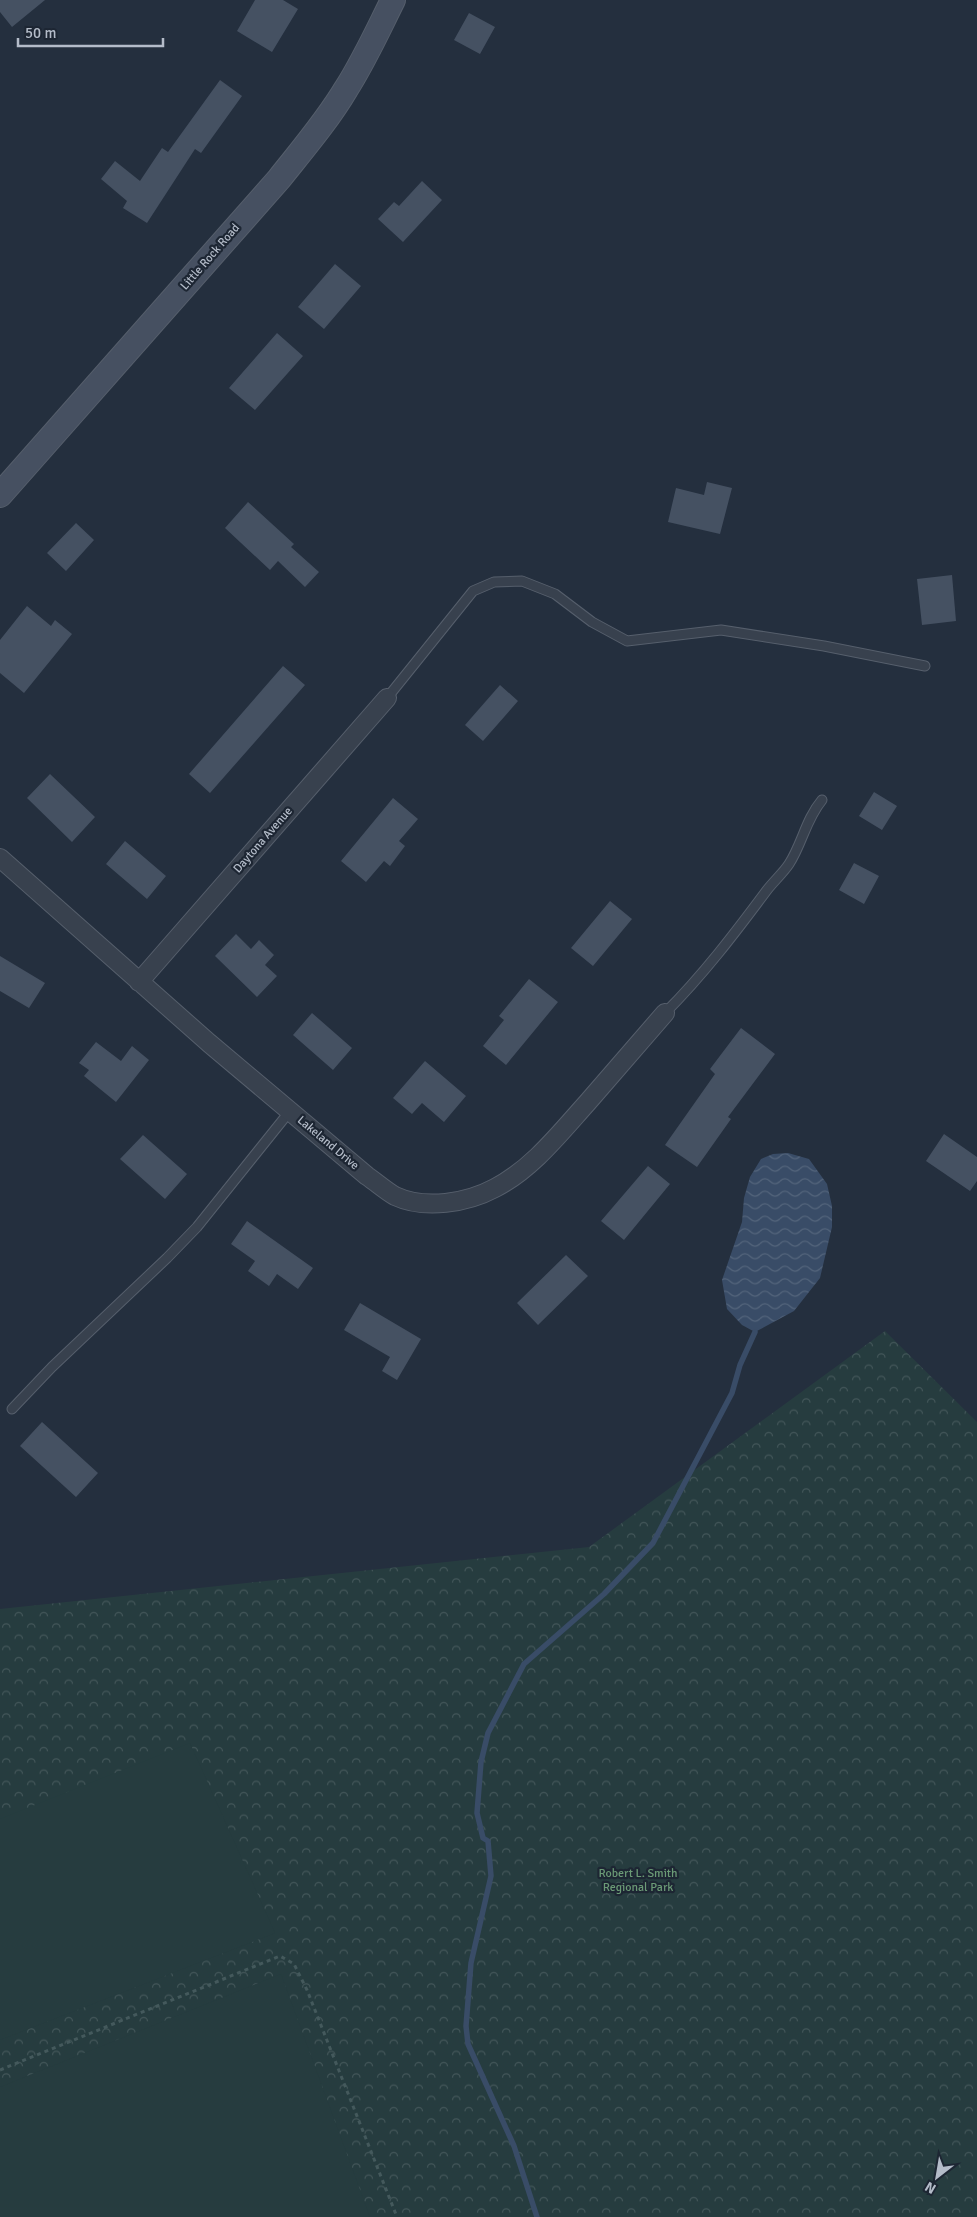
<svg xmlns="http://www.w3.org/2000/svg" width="977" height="2217" viewBox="0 0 977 2217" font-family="Signika,sans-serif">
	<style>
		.park { fill: url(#park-crowns) }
		.pitch { fill: #263c3f }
		.water { fill: url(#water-waves) }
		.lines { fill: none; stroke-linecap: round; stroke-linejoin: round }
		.stream { stroke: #394c67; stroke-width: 5.5 }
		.building { fill: #455162 }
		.lane-casing { stroke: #565f6c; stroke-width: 11 }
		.street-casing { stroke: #565f6c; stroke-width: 20 }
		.secondary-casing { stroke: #565f6c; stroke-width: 26 }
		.path { stroke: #44595c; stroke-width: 3; stroke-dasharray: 4 4; stroke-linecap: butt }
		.lane { stroke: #38414e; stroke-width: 9 }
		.street { stroke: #38414e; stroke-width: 18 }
		.secondary { stroke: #465061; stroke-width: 24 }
		.labels { text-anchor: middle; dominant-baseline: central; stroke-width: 4.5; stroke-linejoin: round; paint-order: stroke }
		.street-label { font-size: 12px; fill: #b4bcc9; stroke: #1d2633 }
		.park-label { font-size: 12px; fill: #6b9a76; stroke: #1d2633 }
	</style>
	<defs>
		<pattern id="park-crowns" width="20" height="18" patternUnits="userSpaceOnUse" patternTransform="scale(1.25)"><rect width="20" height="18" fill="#263c3f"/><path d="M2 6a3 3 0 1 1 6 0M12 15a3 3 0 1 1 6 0" fill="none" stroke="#435659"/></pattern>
		<pattern id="water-waves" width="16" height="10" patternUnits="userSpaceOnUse" patternTransform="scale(1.25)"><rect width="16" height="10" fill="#394c67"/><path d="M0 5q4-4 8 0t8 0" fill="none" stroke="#53647b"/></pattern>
	</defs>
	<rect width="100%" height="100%" fill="#242f3e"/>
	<path class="park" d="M885,1331L977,1422V2217H0V1609L589,1547Z"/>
	<path class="pitch" d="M190,1743L275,1933L0,2040V1819Z
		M281,1974L370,2217H0V2087Z"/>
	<path class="water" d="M788,1153L809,1159L827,1184L832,1206V1227L820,1278L794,1311L755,1332L742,1325L727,1309L722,1280L742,1222L744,1198L750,1177L761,1159L773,1154Z"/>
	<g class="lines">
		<path class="stream" d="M537,2217L514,2146L468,2044L466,2026L471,1963L491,1876L488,1841L483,1838L477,1813L481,1762L488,1733L524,1664L604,1594L653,1543L732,1393L740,1365L755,1332"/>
	</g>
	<path class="building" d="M0,0H45L12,27L0,12Z
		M255,0H283L298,9L272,52L237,31Z
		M469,13L495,27L480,54L454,40Z
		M220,80L242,96L201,153L195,149L147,223L123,208L127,201L101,179L115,161L140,181L162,148L168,152Z
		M422,181L442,200L403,242L378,219L394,202L399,206Z
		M335,264L361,286L324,329L298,307Z
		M277,333L303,356L255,410L229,388Z
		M707,482L732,488L720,534L668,522L676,488L704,495Z
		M248,502L294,544L291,547L319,572L305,587L278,561L270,570L225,528Z
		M76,523L94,540L66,571L47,553Z
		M952,575L956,621L922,625L917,579Z
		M27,606L51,626L55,620L72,634L24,693L0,673V640Z
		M283,666L305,685L210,793L189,774Z
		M500,685L518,701L483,741L465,725Z
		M50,774L95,817L72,842L27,798Z
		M874,792L897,806L882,830L859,816Z
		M393,798L418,819L399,841L405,846L390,866L384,861L366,882L341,861Z
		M125,841L166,876L147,899L106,864Z
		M854,863L879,876L864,904L839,890Z
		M610,901L632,919L593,966L571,948Z
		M236,934L251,949L259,940L274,955L265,965L277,976L257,997L215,956Z
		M0,956L45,983L29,1008L0,991Z
		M529,979L558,1002L506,1065L483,1046L504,1020L499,1016Z
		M312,1013L352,1048L333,1070L293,1035Z
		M741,1028L775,1054L728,1117L731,1119L697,1167L665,1145L715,1074L710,1069Z
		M96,1042L121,1061L132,1046L149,1060L116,1102L84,1076L89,1070L79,1063Z
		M425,1061L466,1096L444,1122L422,1103L412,1114L393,1098Z
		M944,1134L977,1157V1181L970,1191L926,1161Z
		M143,1135L187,1174L165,1199L120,1159Z
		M648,1166L670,1184L624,1240L601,1221Z
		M247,1221L313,1268L298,1289L277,1274L269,1286L248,1271L255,1261L231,1244Z
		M566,1255L588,1276L538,1325L517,1303Z
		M360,1303L421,1339L397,1380L382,1371L390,1357L344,1330Z
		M42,1422L98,1473L76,1497L20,1446Z"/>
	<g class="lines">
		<defs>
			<path id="lane" d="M387,698L473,591L494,582L522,581L555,594L592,622L627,641L721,630L824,646L925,666
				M665,1013C703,975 735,933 767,890C774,881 783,873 789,864C802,844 806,819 822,800
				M12,1409L52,1367L167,1258L197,1227L290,1111"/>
			<path id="street" d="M0,858L209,1043L367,1176C376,1182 386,1191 395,1196C425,1210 467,1203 495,1188C532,1169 560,1133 587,1103C613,1073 639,1043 665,1013
				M139,982L387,698"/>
			<path id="secondary" d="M0,495L279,179C302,150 327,121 346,89C364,61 378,30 393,0"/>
		</defs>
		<use href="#lane" class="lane-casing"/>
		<use href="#street" class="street-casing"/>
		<use href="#secondary" class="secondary-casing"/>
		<path class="path" d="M0,2070L280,1956L294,1964L307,1990L397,2217"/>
		<use href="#lane" class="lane"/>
		<use href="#street" class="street"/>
		<use href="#secondary" class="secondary"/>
	</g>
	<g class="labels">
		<g class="street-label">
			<text transform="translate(210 257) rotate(-49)">Little Rock Road</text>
			<text transform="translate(263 840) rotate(-49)">Daytona Avenue</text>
			<text transform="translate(328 1143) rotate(40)">Lakeland Drive</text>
		</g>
		<g class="park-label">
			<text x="638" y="1873">Robert L. Smith<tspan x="638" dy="14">Regional Park</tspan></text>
		</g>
	</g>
	<g transform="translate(937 2177) rotate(211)" stroke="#1d2633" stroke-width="4" paint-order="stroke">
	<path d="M0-4L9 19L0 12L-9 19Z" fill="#b4bcc9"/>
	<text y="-8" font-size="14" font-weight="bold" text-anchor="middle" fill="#b4bcc9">N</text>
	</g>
	<path d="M18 38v8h145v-8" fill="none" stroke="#b4bcc9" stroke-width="2.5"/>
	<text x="25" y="38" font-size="15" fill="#b4bcc9" stroke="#1d2633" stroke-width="4" paint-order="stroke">50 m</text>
</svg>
